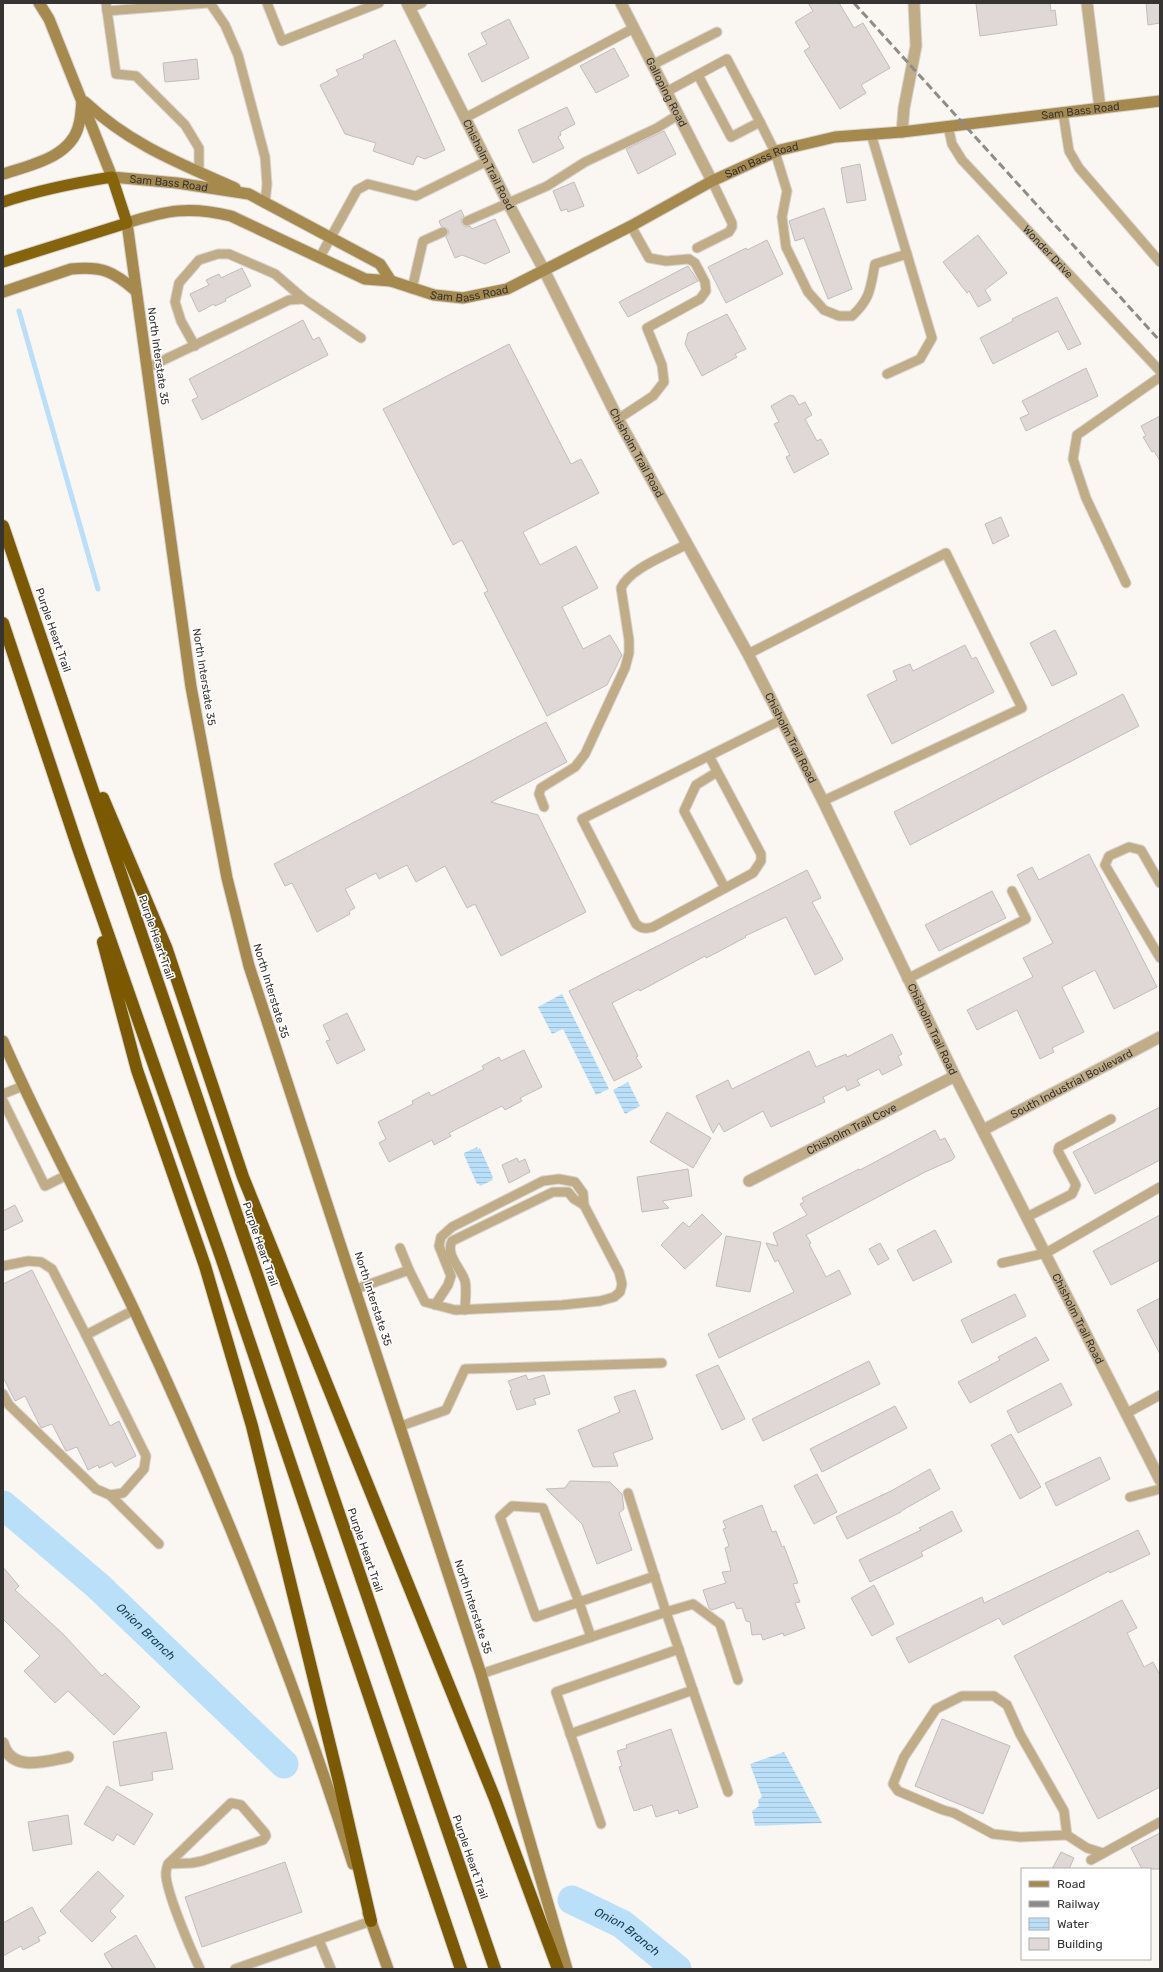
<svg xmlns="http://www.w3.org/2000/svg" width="1163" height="1972" viewBox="0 0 1163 1972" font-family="Rubik,sans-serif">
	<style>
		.water { fill: url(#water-rules) }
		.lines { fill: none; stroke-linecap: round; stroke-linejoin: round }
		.stream { stroke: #b9e0f8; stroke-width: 5 }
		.river { stroke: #b9e0f8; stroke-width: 29 }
		.building { fill: #dfd8d7; stroke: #c2bcba }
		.service-casing { stroke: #d7d3d0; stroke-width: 11 }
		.minor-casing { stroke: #d7d3d0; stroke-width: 13 }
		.tertiary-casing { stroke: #d7d3d0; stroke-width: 13 }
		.secondary-casing { stroke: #d7d3d0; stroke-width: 13 }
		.trunk-casing { stroke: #d7d3d0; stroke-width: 13 }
		.motorway-casing { stroke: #d7d3d0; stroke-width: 14 }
		.service { stroke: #c0ad87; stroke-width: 9 }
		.minor { stroke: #c0ad87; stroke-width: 11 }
		.tertiary { stroke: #c0ad87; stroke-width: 11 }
		.secondary { stroke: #a5894d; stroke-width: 11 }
		.trunk { stroke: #86640c; stroke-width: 11 }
		.motorway { stroke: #7a5900; stroke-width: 12 }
		.rail { stroke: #8e8c89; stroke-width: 3; stroke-dasharray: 8 4; stroke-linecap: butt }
		.labels { text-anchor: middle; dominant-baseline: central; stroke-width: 3; stroke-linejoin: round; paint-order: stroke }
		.street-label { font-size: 11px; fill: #363433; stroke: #fff }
		.water-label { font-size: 12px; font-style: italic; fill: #153d52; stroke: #fff }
	</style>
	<defs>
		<pattern id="water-rules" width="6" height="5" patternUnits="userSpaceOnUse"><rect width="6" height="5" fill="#b9e0f8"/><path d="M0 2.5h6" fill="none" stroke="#a0c1d5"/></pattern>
	</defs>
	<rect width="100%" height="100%" fill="#faf6f2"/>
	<path class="water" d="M562,994L609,1089L596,1095L563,1029L552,1034L538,1007Z
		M628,1082L640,1106L625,1114L613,1090Z
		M477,1147L478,1149L480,1148L493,1177H492L493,1180L480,1186L479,1184H477L464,1155V1153Z
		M784,1752L822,1823L755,1826L752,1811L759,1806L758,1800L762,1797L750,1764Z"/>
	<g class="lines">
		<path class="stream" d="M19,311L98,589"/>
		<g class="river">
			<path id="s1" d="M3,1505L98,1586L284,1764"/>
			<path id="s2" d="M572,1900L622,1924L677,1969"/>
		</g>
	</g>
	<path class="building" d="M808,3H839L854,28L863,23L890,68L861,85L866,93L840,109L804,51L810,47L795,22L813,11Z
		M976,3H1050L1051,11L1055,10L1057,25L980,36Z
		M1146,3H1160V23L1148,25Z
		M509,19L529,58L482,82L468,54L487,44L481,33Z
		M395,40L445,150L425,159L417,156L413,165L373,151L376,143L345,134L320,85L339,75L336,70L364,58L363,55Z
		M614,48L629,76L596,93L580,66Z
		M197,59L199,79L165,82L163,63Z
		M567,107L575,124L560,132L561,135L558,137L564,148L533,163L518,130Z
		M664,131L676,154L638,174L626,149Z
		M860,164L866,200L847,203L841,168Z
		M574,182L584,206L568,212L567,209L561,211L553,191Z
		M824,208L852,289L828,299L804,238L795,241L789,221Z
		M461,210L464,216L461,220L462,224L466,227L470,226L472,229L495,219L510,252L485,264L462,255L455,258L446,237L449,233L448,229L441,226L439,221Z
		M978,235L1007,273L985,290L991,300L978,307L969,291L967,293L943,262Z
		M767,240L783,274L726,303L708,267L746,248L747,250Z
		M688,266L698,281L628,317L619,302Z
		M242,268L251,286L225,299L226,301L215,306L214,304L199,312L197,309L190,294L209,285L206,280L208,279L219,274L221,278Z
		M1057,297L1081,344L1068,350L1058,331L993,364L980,338L1013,321L1012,319Z
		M727,314L746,349L735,354L737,357L702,376L685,344L688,333Z
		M303,320L313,340L319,337L328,355L202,420L192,400L198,397L189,379Z
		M509,344L571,464L581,459L599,493L523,532L540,565L576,546L598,588L562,607L583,649L610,635L622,655L607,685L547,716L484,593L488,591L462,540L453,545L383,409Z
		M1086,368L1098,396L1026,431L1020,418L1029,414L1022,401Z
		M790,395L794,396L799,405L805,402L812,415L805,419L817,441L821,439L829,454L794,473L786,457L790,455L774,424L779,422L771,406Z
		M1160,416V461L1154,451L1152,452L1143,437L1146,436L1141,426Z
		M1001,517L1009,536L993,544L985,524Z
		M1055,630L1077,674L1052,686L1030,643Z
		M965,645L972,659L976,657L994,692L892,744L867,695L897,680L893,671L910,664L913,671Z
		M1123,694L1139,726L910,845L894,812Z
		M546,722L567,762L491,802L538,815L586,912L501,956L475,904L467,908L445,866L416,882L407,865L379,879L376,873L345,889L355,908L349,911L350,914L317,932L292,883L285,886L274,864Z
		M1089,854L1157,987L1114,1009L1095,970L1062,987L1084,1032L1052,1048L1054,1052L1040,1059L1017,1010L977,1030L967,1010L1033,977L1023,958L1053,943L1017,875L1032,867L1039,880Z
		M807,870L821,898L812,902L843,959L841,961L815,975L786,917L745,936L746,937L718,952L706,958L705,956L640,991L639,989L612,1003L638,1056L636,1057L642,1067L614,1081L569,991Z
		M992,891L1006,918L939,951L925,925Z
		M347,1013L365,1050L337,1064L326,1041L330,1040L323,1025Z
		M892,1034L902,1054L898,1056L902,1065L882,1075L879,1069L857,1080L860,1085L847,1091L845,1086L823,1097L825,1102L771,1127L763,1111L724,1132L719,1123L713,1133L696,1096L728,1080L732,1089L809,1051L816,1067L846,1054L847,1057Z
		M524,1050L542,1087L520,1098L522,1101L505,1110L502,1106L449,1133L451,1136L434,1145L432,1140L389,1162L379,1143L386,1139L378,1122L413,1104L412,1101L429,1092L431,1096L484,1069L482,1066L499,1057L501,1061Z
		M1160,1107V1160L1095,1194L1073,1152Z
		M667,1112L711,1138L693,1168L650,1142Z
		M935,1130L940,1140L945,1138L955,1157L952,1160L925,1172L806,1235L811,1243L809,1244L826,1277L839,1270L851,1294L719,1358L708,1334L794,1292L778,1260L775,1262L766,1243L778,1246L773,1233L807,1215L800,1204L804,1202L802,1198L859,1169L860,1170Z
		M517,1158L519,1162L525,1159L530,1172L509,1183L502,1165Z
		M688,1169L692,1196L662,1201L669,1208L642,1212L637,1177Z
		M15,1205L23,1221L3,1231V1211Z
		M702,1214L722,1234L685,1269L661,1245L683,1222L689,1227Z
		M1160,1215V1260L1111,1285L1093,1251Z
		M935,1230L952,1262L913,1281L897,1250Z
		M726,1236L761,1242L750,1292L716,1286Z
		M880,1243L889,1259L878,1265L869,1249Z
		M32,1270L110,1426L119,1421L136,1456L115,1467L112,1462L99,1468L98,1465L88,1470L77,1447L66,1451L52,1424L41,1428L25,1396L15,1401L3,1377V1284Z
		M1015,1294L1026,1316L972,1343L961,1320Z
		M1160,1298V1354L1137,1310Z
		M1036,1337L1049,1360L970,1403L958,1382L1000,1360L998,1357Z
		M869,1361L880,1384L763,1441L752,1419Z
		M718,1365L745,1419L722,1430L696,1375Z
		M526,1375L528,1380L544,1375L550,1394L534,1399L536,1404L517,1410L510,1391L512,1390L508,1381Z
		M1061,1383L1072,1405L1018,1433L1007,1411Z
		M635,1390L653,1439L613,1453L618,1466L593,1467L578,1430L620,1412L614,1397Z
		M895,1406L907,1428L822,1472L810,1449Z
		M1011,1434L1041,1487L1020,1499L991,1445Z
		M1100,1457L1110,1479L1056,1506L1045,1483Z
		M930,1469L940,1489L901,1511V1512L847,1539L836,1517L891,1491Z
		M817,1474L837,1512L814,1524L794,1486Z
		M570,1481L610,1482L622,1494L624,1509L619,1513L632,1550L597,1564L582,1524L546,1489L565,1488Z
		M762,1505L772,1532L776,1531L782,1547L784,1546L798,1583L793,1584L800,1602L795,1603L805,1628L784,1636L783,1633L763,1640L761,1634L752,1635L750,1622L746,1621L742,1608L737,1609L734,1602L712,1610L709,1608L703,1590L726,1583L722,1572L731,1571L725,1548L729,1546L723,1529L726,1528L723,1521Z
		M952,1511L962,1531L921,1552L923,1556L870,1582L859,1560L921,1530L919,1528Z
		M1138,1530L1150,1554L1110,1573L1109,1571L1003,1625L999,1618L909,1663L896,1638L982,1597L984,1603Z
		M3,1567L19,1586L15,1590L63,1634L102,1676L105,1673L140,1707L114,1735L68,1691L55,1703L24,1671L40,1656L3,1619Z
		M874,1585L894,1624L872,1636L851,1598Z
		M1122,1600L1137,1628L1127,1633L1144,1667L1153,1662L1160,1675V1787L1098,1819L1014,1656Z
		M942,1719L1010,1746L983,1814L915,1786Z
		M671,1729L698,1807L679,1814L678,1810L656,1817L652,1805L634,1811L619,1767L622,1766L617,1751L627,1748L626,1745Z
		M166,1732L173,1769L152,1772L153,1780L120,1786L113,1742Z
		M107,1786L153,1814L134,1845L117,1834L113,1841L84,1824Z
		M68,1815L72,1844L33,1851L28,1822Z
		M1160,1833V1869H1142L1131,1848Z
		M1061,1852L1074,1858L1069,1869H1052Z
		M285,1862L302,1912L202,1947L185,1897Z
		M98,1871L124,1896L110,1911L116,1917L92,1942L60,1911Z
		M32,1907L46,1933L38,1937L40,1941L23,1950L21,1946L3,1956V1923Z
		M136,1935L156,1969H113L104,1954Z"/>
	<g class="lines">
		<defs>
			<g id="service">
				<path d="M106,3L116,74L136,76L185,125L199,148V172"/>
				<path d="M210,3L225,25L238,55L265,157L267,184L265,203"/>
				<path d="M267,3L282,41L379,3"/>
				<path d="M410,8L422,3"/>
				<path d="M107,11L207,3"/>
				<path d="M652,65L717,32"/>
				<path d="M698,75L731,137L760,122L775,152L787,191L782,217L786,247L808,292L824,310L839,316H852C871,298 870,289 875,264L907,254"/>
				<path d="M666,92L727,59L760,122"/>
				<path d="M1063,113L1069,151L1079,168L1160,262"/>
				<path d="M465,118L634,28"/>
				<path id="s3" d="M948,126L952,144L962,160L1160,371"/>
				<path d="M871,134L932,338L920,359L887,374"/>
				<path d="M467,221L547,186L585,162L657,128L678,115"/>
				<path d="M697,248L729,232L732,227V223L712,181"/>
				<path d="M320,257L357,190L368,184L416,196L487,161"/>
				<path d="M412,289L423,241L443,232"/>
				<path d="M195,346L181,321L175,302L179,283L199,260L218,254H229L275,274L304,299"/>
				<path d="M147,368L289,300L304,299L361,338"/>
				<path d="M618,419L653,396L664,382L662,365L647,328L700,299L706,291L705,282L695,263L689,259L666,261L649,258L631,226"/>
				<path d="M1126,583L1086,498L1073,459L1077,435L1160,377"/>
				<path d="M748,654L946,553L1022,708L823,801"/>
				<path d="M709,756L761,854V861L753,873L653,927C646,929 642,929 636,924L582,819L781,720"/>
				<path d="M717,772L696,785L684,811L725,888"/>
				<path d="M544,807L539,794L541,788L575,767L585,754L625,668L629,653V640L621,588C630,568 668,555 687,544"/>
				<path d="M1160,883L1141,850L1129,847L1109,856L1105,865L1160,958"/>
				<path d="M907,979L1026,919L1012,891"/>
				<path d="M3,1094L23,1086"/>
				<path d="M3,1101L45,1186L67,1175"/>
				<path d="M1027,1217L1072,1194L1076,1185L1058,1151L1059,1147L1111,1119"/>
				<path d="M400,1248L409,1270"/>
				<path d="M1002,1263L1046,1253L1160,1187"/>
				<path d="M3,1266L28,1261L41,1262L52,1269L86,1335L134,1310"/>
				<path d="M356,1289L409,1270L425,1302L455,1310L562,1305L600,1301L614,1297L620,1292L622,1284L619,1272L584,1205L583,1193L575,1182L559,1179L543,1181L452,1227L441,1237L439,1246L451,1276L448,1285L435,1305"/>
				<path d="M465,1310C465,1301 467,1290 465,1281C461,1268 445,1255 452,1241L553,1192H568L574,1199L584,1205"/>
				<path d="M86,1335L146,1456L144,1469L123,1493L110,1495"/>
				<path d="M3,1394L9,1405L96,1489L110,1495L159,1544"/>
				<path d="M1127,1413L1160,1395"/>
				<path d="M401,1426L446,1410L465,1369L662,1363"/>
				<path d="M628,1493L666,1612L693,1604L720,1624L738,1680"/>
				<path d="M1130,1497L1160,1489"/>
				<path d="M512,1506L543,1508L579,1602L536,1617L500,1517Z"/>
				<path d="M591,1637L579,1602L655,1576"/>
				<path d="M481,1674L666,1612L728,1792"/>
				<path d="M570,1734L693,1690"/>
				<path d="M601,1824L556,1692L679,1649"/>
				<path d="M1067,1835L1064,1811L1020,1734L1007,1705L994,1696H962L936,1709L904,1757L893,1784L898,1791L943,1810L954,1813L993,1834L1020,1837L1067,1835L1087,1848L1103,1853"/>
				<path d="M1091,1860L1160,1822"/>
				<path d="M168,1864L192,1863L202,1861L263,1840L266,1836L265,1833L241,1805L231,1803L168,1864C167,1867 166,1871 166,1873C165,1890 192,1952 200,1969"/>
				<path d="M319,1940L331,1969"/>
				<path d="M235,1969L371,1921"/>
			</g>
			<g id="minor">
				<path id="s4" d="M621,3L712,181"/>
				<path d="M1087,3L1100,108"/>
				<path d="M902,132L904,108L916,46L914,3"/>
				<path id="s5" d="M983,1130L1160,1037"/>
				<path id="s6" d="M749,1181L955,1076"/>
				<path d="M3,1743C11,1773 46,1761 68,1757"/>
			</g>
			<g id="tertiary">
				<path id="s7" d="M407,3L508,203L544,270L618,419L748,654L823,801L955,1076L1160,1480"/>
			</g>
			<g id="secondary">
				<path id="s8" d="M39,3L49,19L112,177L177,183L249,194L380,264L391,281"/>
				<path d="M85,102C131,145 179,163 235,188"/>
				<path d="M3,174C31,165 72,157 79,124C81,117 81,109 82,102"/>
				<path d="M3,292L71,269C102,266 113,271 136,291"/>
				<path d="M3,1041C43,1133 92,1221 135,1312C219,1491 293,1675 353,1864"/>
				<path d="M368,1913L388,1969"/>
				<path id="s9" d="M567,1969L481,1674L249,966L227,878L191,687L127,223C167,210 190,206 231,216L365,279L391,281L434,295L463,298L507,289L631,226L712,181L780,150L835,137L902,132L1160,101"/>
			</g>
			<path id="trunk" d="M3,202C39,190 74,183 112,177L127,223L3,262"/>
			<path id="motorway" d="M3,526L243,1233L495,1969
				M3,623L78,848L221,1257L461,1969
				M103,798L166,947L243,1177L495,1799L558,1969
				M103,942L137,1070L205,1266L252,1426L339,1782L371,1921"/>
		</defs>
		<use href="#service" class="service-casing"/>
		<use href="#minor" class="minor-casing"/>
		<use href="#tertiary" class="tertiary-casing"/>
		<use href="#secondary" class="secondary-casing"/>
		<use href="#trunk" class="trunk-casing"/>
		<use href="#motorway" class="motorway-casing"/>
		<use href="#service" class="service"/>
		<use href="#minor" class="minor"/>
		<use href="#tertiary" class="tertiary"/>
		<use href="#secondary" class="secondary"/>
		<use href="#trunk" class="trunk"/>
		<use href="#motorway" class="motorway"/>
		<path class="rail" d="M854,3L1160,341"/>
	</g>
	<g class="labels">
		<g class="street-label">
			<text stroke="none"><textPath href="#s4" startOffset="100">Galloping Road</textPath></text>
			<text stroke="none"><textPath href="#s9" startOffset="2815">Sam Bass Road</textPath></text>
			<text stroke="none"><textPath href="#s9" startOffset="2491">Sam Bass Road</textPath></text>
			<text stroke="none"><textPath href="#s7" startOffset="181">Chisholm Trail Road</textPath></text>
			<text stroke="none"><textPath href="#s8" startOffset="246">Sam Bass Road</textPath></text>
			<text stroke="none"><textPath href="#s3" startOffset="163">Wonder Drive</textPath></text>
			<text stroke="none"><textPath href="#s9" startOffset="2167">Sam Bass Road</textPath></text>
			<text transform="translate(158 356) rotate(82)">North Interstate 35</text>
			<text stroke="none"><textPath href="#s7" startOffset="505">Chisholm Trail Road</textPath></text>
			<text transform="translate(53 630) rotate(71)">Purple Heart Trail</text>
			<text transform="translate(204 677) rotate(81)">North Interstate 35</text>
			<text stroke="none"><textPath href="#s7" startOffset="829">Chisholm Trail Road</textPath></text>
			<text transform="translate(156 937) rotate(71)">Purple Heart Trail</text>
			<text transform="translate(271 991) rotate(73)">North Interstate 35</text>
			<text stroke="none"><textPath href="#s7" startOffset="1153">Chisholm Trail Road</textPath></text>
			<text stroke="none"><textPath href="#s5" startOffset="100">South Industrial Boulevard</textPath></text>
			<text stroke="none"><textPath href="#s6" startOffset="115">Chisholm Trail Cove</textPath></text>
			<text transform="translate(260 1244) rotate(71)">Purple Heart Trail</text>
			<text transform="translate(373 1299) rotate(72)">North Interstate 35</text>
			<text stroke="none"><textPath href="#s7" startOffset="1477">Chisholm Trail Road</textPath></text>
			<text transform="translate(365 1550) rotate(71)">Purple Heart Trail</text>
			<text transform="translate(473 1607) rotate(72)">North Interstate 35</text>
			<text transform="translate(470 1857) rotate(71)">Purple Heart Trail</text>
		</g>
		<g class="water-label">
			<text stroke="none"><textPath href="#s1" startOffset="191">Onion Branch</textPath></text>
			<text stroke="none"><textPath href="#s2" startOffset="64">Onion Branch</textPath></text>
		</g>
	</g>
	<rect width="1163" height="1972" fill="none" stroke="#363433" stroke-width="8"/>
	<rect x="1021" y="1868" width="130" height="92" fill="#ffffff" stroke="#afaead"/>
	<rect x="1029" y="1881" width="20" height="6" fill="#a5894d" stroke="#afaead"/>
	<text x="1057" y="1888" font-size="12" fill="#363433">Road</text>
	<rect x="1029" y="1901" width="20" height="6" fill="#8e8c89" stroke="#afaead"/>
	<text x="1057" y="1908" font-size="12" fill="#363433">Railway</text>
	<rect x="1029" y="1918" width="20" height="12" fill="url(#water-rules)" stroke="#afaead"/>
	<text x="1057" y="1928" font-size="12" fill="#363433">Water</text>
	<rect x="1029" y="1938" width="20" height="12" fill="#dfd8d7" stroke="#afaead"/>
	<text x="1057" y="1948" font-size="12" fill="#363433">Building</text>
</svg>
